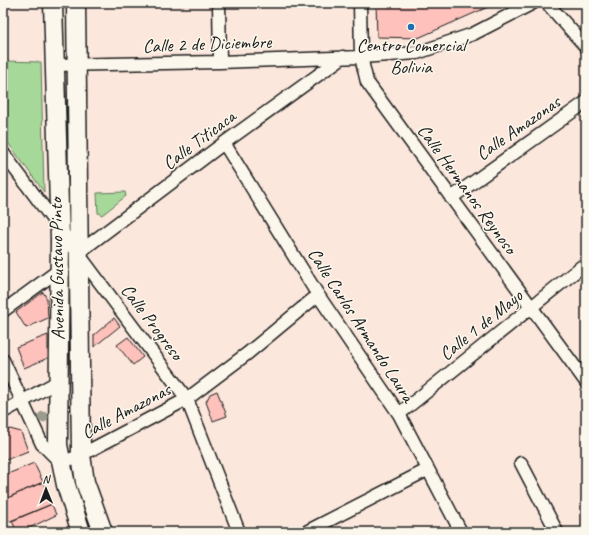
<svg xmlns="http://www.w3.org/2000/svg" width="589" height="535" viewBox="0 0 589 535" font-family="Caveat,sans-serif">
	<style>
		.green { fill: #a6d899; stroke: #617a5a }
		.building { fill: #fec1bb; stroke: #1c1c1c }
		.lines { fill: none; stroke-linecap: round; stroke-linejoin: round }
		.street-casing { stroke: #1c1c1c; stroke-width: 15 }
		.secondary-casing { stroke: #1c1c1c; stroke-width: 21 }
		.street { stroke: #fbf7ec; stroke-width: 12 }
		.secondary { stroke: #fbf7ec; stroke-width: 18 }
		.tree { fill: #9b9c8b }
		.poi-dot { fill: #1f6fb2; stroke: #fbf7ec; stroke-width: 1.5 }
		.labels { text-anchor: middle; dominant-baseline: central; stroke-width: 3; stroke-linejoin: round; paint-order: stroke }
		.street-label { font-size: 19px; fill: #1c1c1c; stroke: #fbf7ec }
		.poi-label { font-size: 19px; fill: #1c1c1c; stroke: #fbf7ec }
	</style>
	<rect width="100%" height="100%" fill="#fce7dd"/>
	<filter id="ink" filterUnits="userSpaceOnUse"><feTurbulence type="fractalNoise" baseFrequency=".025" numOctaves="2"/><feDisplacementMap in="SourceGraphic" scale="8" xChannelSelector="R" yChannelSelector="G"/><feConvolveMatrix kernelMatrix="1 2 1 2 8 2 1 2 1" color-interpolation-filters="sRGB"/></filter>
	<g filter="url(#ink)">
		<path class="green" d="M3,61L41,62L44,192L3,136Z
			M125,192L126,196L102,215L98,213L97,193Z"/>
		<path class="building" d="M376,3H497L418,38L377,37Z
			M43,292L47,299L48,318L26,328L16,312Z
			M114,318L120,326L94,347V335Z
			M48,335V358L24,368L16,347Z
			M128,337L143,357L133,365L117,345Z
			M217,391L227,416L213,421L206,402L210,394Z
			M10,429L21,432L28,451L3,461V433Z
			M34,463L43,482L3,500V476Z
			M43,482L52,504L3,524V500Z
			M52,504L56,515L21,532H17L12,521Z
			M62,528L64,532H55Z"/>
		<g class="lines">
			<defs>
				<path id="street" d="M219,3L220,62
					M360,3L361,57L367,82L586,382
					M547,3L586,47
					M54,65L220,62L361,57L417,53L473,34L533,3
					M224,143L318,295L399,414L461,532
					M3,153L187,399L239,532
					M451,198L586,102
					M78,253L224,143L343,57
					M3,311L59,270
					M3,360L42,444L61,463L81,455L187,399L248,353L318,295
					M3,412L59,381
					M399,414L586,263
					M521,463L557,532
					M306,532L427,470"/>
				<path id="secondary" d="M53,3L60,240L58,445L66,485L81,532
					M76,3L81,455L85,482L103,532"/>
			</defs>
			<use href="#street" class="street-casing"/>
			<use href="#secondary" class="secondary-casing"/>
			<use href="#street" class="street"/>
			<use href="#secondary" class="secondary"/>
		</g>
		<circle class="tree" cx="43" cy="417" r="5.5"/>
	</g>
	<circle class="poi-dot" cx="411" cy="27" r="4"/>
	<g class="labels">
		<g class="street-label">
			<text transform="translate(207 44) rotate(-2)">Calle 2 de Diciembre</text>
			<text transform="translate(518 128) rotate(-35)">Calle Amazonas</text>
			<text transform="translate(199 140) rotate(-37)">Calle Titicaca</text>
			<text transform="translate(467 189) rotate(54)">Calle Hermanos Reynoso</text>
			<text transform="translate(57 269) rotate(-91)">Avenida Gustavo Pinto</text>
			<text transform="translate(152 322) rotate(53)">Calle Progreso</text>
			<text transform="translate(361 325) rotate(57)">Calle Carlos Armando Laura</text>
			<text transform="translate(481 325) rotate(-39)">Calle 1 de Mayo</text>
			<text transform="translate(126 411) rotate(-28)">Calle Amazonas</text>
		</g>
		<g class="poi-label">
			<text x="411" y="45">Centro Comercial<tspan x="411" dy="22">Bolivia</tspan></text>
		</g>
	</g>
	<rect width="589" height="535" fill="none" stroke="#fbf7ec" stroke-width="16"/>
	<rect x="8" y="8" width="573" height="519" fill="none" stroke="#1c1c1c" stroke-width="1.5" filter="url(#ink)"/>
	<g transform="translate(46 489) rotate(359)" stroke="#fbf7ec" stroke-width="3" paint-order="stroke">
	<path d="M0-3L7 15L0 10L-7 15Z" fill="#1c1c1c"/>
	<text y="-6" font-size="11" font-weight="bold" text-anchor="middle" fill="#1c1c1c">N</text>
	</g>
</svg>
